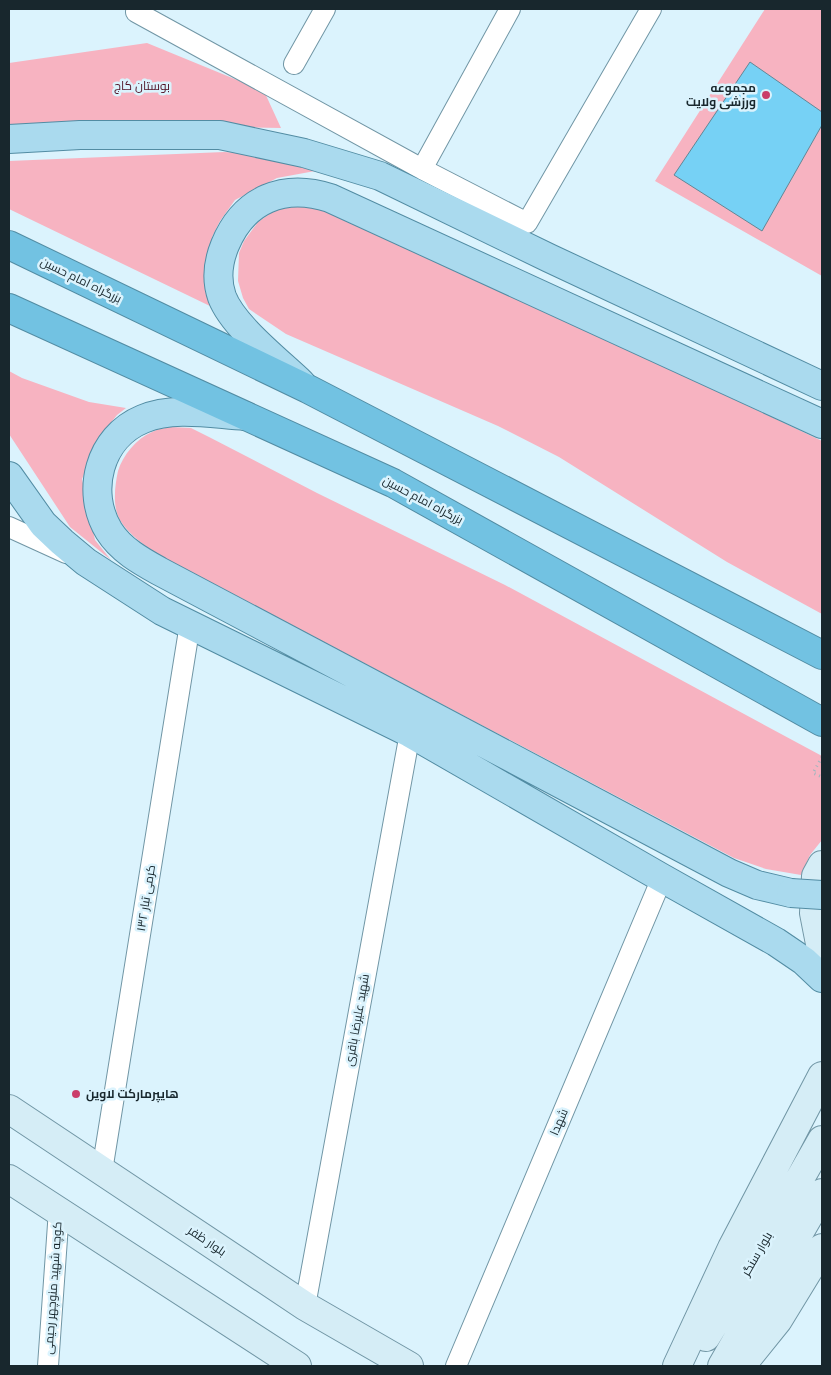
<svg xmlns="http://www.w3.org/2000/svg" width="831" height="1375" viewBox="0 0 831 1375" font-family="Roboto,Cairo,sans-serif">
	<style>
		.green { fill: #f7b3c1 }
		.building { fill: #76d1f5; stroke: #628695 }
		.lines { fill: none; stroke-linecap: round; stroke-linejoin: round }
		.street-casing { stroke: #7196a5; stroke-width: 22 }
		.secondary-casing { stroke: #7196a5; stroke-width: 30 }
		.primary-casing { stroke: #528ca3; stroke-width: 30 }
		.highway-casing { stroke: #528ca3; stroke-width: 30 }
		.path { stroke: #a0b6be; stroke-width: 3; stroke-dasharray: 1 4; stroke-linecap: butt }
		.street { stroke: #fff; stroke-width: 20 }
		.secondary { stroke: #d5edf6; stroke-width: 28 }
		.primary { stroke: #aadaee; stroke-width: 28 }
		.highway { stroke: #72c2e2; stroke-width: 28 }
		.primary-bridge-casing { stroke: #528ca3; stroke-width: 30; stroke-linecap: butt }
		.primary-bridge { stroke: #aadaee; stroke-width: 28 }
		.poi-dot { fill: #ca3d6a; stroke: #dbf3fd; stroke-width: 2 }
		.labels { text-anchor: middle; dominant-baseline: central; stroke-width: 5; stroke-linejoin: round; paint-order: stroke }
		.park-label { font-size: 12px; fill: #501125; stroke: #dbf3fd }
		.poi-label { font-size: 12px; font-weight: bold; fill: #18272d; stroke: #dbf3fd; text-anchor: end }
		.street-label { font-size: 12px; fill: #18272d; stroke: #dbf3fd }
	</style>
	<rect width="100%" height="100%" fill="#dbf3fd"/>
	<path class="green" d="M765,9H822V276L655,181Z
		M147,43L264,91L281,128L178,126L9,130V63Z
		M224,152L270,155L315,171L277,178L235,200L220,221L212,237L208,280L212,307L9,209V161Z
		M313,205L596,334L822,441V614L727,562L559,457L498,426L286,334L249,309L243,298L238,281L239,253L244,241L258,222L274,211L287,207Z
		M9,371L22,378L89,402L126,408L117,415L99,438L82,479L95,540L111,560L70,527L9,434Z
		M171,427L191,428L209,437L317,493L505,585L822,756V840L810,855L801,875L766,869L734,858L220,587C191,572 136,548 120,520C112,506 115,485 118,471C123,455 136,439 152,432C158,429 165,428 171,427Z"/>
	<path class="building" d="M750,62L822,112V125L762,231L674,175Z"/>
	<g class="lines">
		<defs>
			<path id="street" d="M137,9L136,12L422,169L527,223L651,9
				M294,64L325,9
				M422,169L510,9
				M9,527L66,553
				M102,1171L190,624
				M305,1306L410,733
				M48,1366L59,1210
				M456,1366L662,878"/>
			<path id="secondary" d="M822,865L816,876L814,913L822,954
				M9,1109L305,1306L409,1366
				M9,1179L297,1366
				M706,1337L750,1266L822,1140
				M677,1366L732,1248L822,1076
				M722,1366L822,1193
				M741,1366L778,1320L822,1248"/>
			<path id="primary" d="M9,139L80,135H220L304,153L380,176L549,258L822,386
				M301,383C278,361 233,326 222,297C216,280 218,262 225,245C244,199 284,183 330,198L822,424
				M245,416C212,414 174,406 143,419C99,437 85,492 109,531C121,550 141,561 159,571L729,873L757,885L791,893
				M9,476L43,524L62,542L86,562L162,611L410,733L662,878L776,942L804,961L822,978"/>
			<path id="highway" d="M9,245L308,389L822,655
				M9,308L393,483L822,722"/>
		</defs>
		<use href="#street" class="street-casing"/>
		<use href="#secondary" class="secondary-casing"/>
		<use href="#primary" class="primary-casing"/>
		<use href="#highway" class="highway-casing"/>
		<path class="path" d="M822,757L813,773L822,777"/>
		<use href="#street" class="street"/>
		<use href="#secondary" class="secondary"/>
		<use href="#primary" class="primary"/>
		<use href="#highway" class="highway"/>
		<defs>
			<path id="primary-bridge" d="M791,893L822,895"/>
		</defs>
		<use href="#primary-bridge" class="primary-bridge-casing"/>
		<use href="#primary-bridge" class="primary-bridge"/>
	</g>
	<g class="poi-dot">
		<circle cx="766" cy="95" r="5"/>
		<circle cx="76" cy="1094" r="5"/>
	</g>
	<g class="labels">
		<g class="park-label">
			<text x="142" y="86">بوستان کاج</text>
		</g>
		<g class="poi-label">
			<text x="756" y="88">مجموعه<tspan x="756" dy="14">ورزشی ولایت</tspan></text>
			<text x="86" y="1094" text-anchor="start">هایپرمارکت لاوین</text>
		</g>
		<g class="street-label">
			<text transform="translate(81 280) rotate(26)">بزرگراه امام حسین</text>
			<text transform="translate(423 500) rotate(28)">بزرگراه امام حسین</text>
			<text transform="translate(146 898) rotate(-81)">کرمی تبار ۱۳۲</text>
			<text transform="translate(357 1020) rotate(-80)">شهید علیرضا باقری</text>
			<text transform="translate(559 1122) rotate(-67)">شهدا</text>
			<text transform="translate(207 1241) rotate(34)">بلوار ظفر</text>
			<text transform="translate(757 1254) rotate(-60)">بلوار سنگر</text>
			<text transform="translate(53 1288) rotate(-86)">کوچه شهید منوچهر رحیمی</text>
		</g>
	</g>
	<rect width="831" height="1375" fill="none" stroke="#18272d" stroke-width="20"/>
</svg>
